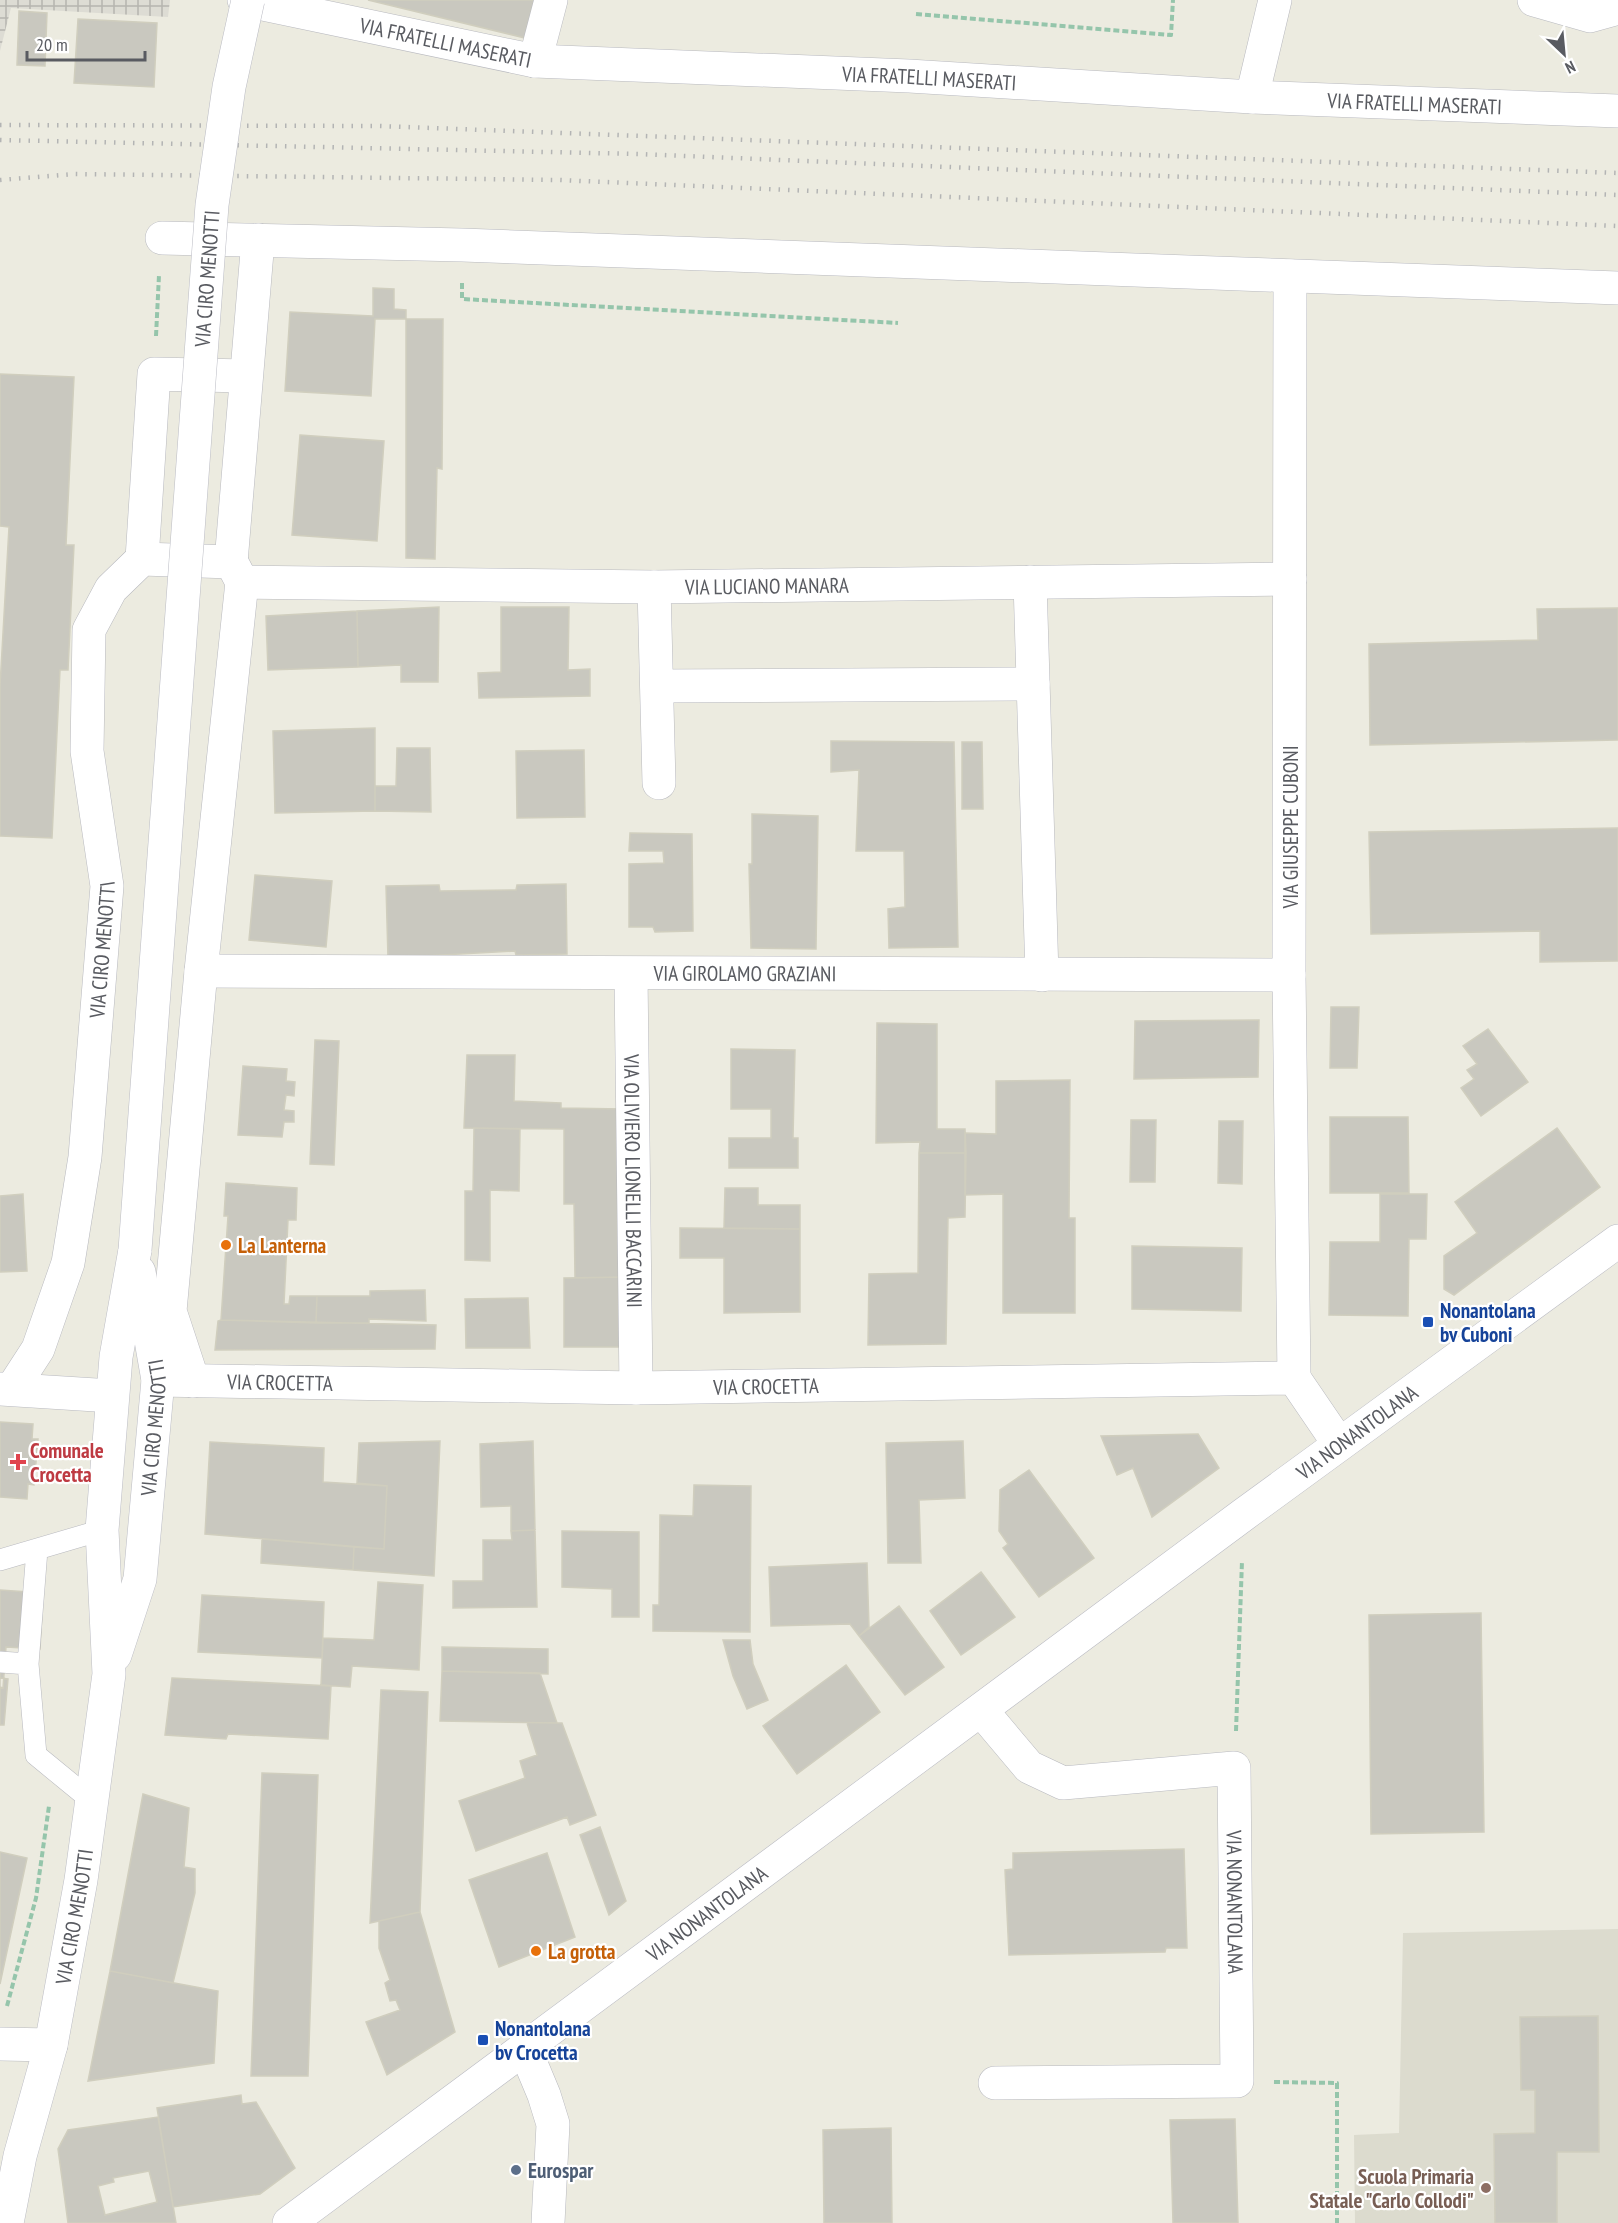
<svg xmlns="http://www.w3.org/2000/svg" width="1618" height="2223" viewBox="0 0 1618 2223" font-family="'PT Sans Narrow',sans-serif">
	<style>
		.industrial { fill: url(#industrial-grid) }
		.education { fill: #dcdbce }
		.building { fill: #c9c8bf; stroke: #d0cebe; stroke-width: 1.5; fill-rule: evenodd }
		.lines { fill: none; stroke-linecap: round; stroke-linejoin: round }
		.lane-casing { stroke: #b8b9bf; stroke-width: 22 }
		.street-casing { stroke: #b8b9bf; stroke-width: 34 }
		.secondary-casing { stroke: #bbbcc4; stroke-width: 34 }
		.path { stroke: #95c5ab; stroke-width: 4; stroke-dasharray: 6 3; stroke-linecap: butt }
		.lane { stroke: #fff; stroke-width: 21 }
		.street { stroke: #fff; stroke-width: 33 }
		.secondary { stroke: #fff; stroke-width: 33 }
		.rail { stroke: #b3b4b4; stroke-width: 4.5; stroke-dasharray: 1.5 8; stroke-linecap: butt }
		.secondary-bridge-casing { stroke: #bbbcc4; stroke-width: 34; stroke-linecap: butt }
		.secondary-bridge { stroke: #fff; stroke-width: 33 }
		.food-dot { fill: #e8710a; stroke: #fff; stroke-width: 2 }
		.transit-dot { fill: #1a4fb4; stroke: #fff; stroke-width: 2 }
		.health-dot { fill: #e0444e; stroke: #fff; stroke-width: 2 }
		.service-dot { fill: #5c6f8a; stroke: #fff; stroke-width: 2 }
		.education-dot { fill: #8d6e63; stroke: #fff; stroke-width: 2 }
		.labels { text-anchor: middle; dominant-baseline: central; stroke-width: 4.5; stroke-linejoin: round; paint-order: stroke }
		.street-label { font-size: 21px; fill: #595b61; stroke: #fff }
		.food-label { font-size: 21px; font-weight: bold; fill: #c56008; stroke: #fff; text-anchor: start }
		.transit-label { font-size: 21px; font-weight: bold; fill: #164399; stroke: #fff; text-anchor: start }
		.health-label { font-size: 21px; font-weight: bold; fill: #be3a42; stroke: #fff; text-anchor: start }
		.service-label { font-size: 21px; font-weight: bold; fill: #4e5e75; stroke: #fff; text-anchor: start }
		.education-label { font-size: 21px; font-weight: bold; fill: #785e54; stroke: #fff; text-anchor: end }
	</style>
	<defs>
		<pattern id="industrial-grid" width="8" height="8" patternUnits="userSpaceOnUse" patternTransform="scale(1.5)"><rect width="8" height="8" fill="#dddcd4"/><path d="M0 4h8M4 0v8" fill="none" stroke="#b6b5af"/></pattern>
	</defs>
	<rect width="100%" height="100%" fill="#ecebe0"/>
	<path class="industrial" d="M0,0H170L168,17L11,8L0,51Z"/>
	<path class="education" d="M1618,1929V2223H1355L1354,2135L1399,2133L1403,1933Z"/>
	<path class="building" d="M368,0H534L525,38Z
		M19,11L47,13L45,66L17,65Z
		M78,19L157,23L154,87L74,83Z
		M373,288L394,289V309L406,310V319H375L371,396L285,391L290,312L373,316Z
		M406,319H443L442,469L437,468L435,559L406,558Z
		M0,374L74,377L66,545H74L68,670H60L52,838L0,836V686L9,527L0,526Z
		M300,435L384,441L377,541L292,535Z
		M439,607L438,682H401V665L358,667L357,611Z
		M501,607H569L568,670L590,669V696L479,698L478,673L501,672Z
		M1618,608V740L1370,745L1369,644L1538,640L1537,609Z
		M357,611L358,667L268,670L266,616Z
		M375,728V811L275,813L273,731Z
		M831,741L954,742L958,947L889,948L888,909L905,907L904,851H856L859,770L831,772Z
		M962,742H982L983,809H962Z
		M397,748H430L431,812L375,811V786H396Z
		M584,750L585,817L517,818L516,751Z
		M752,814L818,816L816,949L751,948L749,864H752Z
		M1618,828V961L1540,962V931L1371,934L1369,832Z
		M630,833L692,834L693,931L655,932L653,927H629V864L664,863L663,851H629Z
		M255,875L332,881L326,947L249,940Z
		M566,884L567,954L516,955L515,951L388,958L386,886L439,885L440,891L516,890L517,885Z
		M1331,1007H1359L1357,1068H1330Z
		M1259,1020L1258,1077L1134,1079L1135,1021Z
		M877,1023L937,1024V1129H965L966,1153H919L920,1142L876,1143Z
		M1488,1029L1528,1082L1481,1116L1461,1088L1474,1079L1467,1070L1477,1064L1463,1046Z
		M315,1040L339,1041L334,1165L310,1164Z
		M731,1049L795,1050L793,1138H798V1168H729V1138H771V1109H731Z
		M467,1055H515L514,1101L561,1103V1108L624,1109L625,1277L575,1278L574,1204H564V1129L464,1128Z
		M243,1066L287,1069L286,1081L295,1082L294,1096L286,1095L284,1110L294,1111V1122H284L282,1137L238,1135Z
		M1070,1080L1069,1218H1075V1313H1003V1194L965,1195V1133L996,1134V1081Z
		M1330,1117H1408L1409,1193H1330Z
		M1131,1120H1156L1155,1182H1130Z
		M1219,1121H1243L1242,1184L1218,1183Z
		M474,1128L520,1129L519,1191L490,1190V1261L465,1260V1191H473Z
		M1557,1128L1600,1187L1454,1295L1444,1289V1256L1477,1233L1455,1202Z
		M919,1153H966L965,1217L948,1218L946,1344L868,1345L869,1274L918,1273Z
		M226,1183L297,1188L296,1220H288L284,1304H289L290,1296H317L316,1323L221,1320L228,1216H224Z
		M725,1188H758V1205H800V1229L724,1228Z
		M23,1194L27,1271L0,1272V1196Z
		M1380,1194H1427L1426,1239H1409L1408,1316L1329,1315L1330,1242H1380Z
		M680,1228L800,1229V1312L724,1313V1258H680Z
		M1132,1246L1242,1248L1241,1311L1132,1309Z
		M625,1277V1347H564V1278Z
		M425,1290L426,1321L369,1319V1323H316L317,1296H370V1291Z
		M528,1298L530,1348H466L465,1299Z
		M221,1320L436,1325L435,1349L215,1350L218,1321Z
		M0,1422L33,1424L32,1439H38L34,1485L28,1484L27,1499L0,1497Z
		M1198,1434L1219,1468L1152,1517L1133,1468L1117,1475L1101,1436Z
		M440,1441L434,1576L353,1570L354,1547L384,1549L387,1486L357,1483L359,1443Z
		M533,1441L535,1530L511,1531V1506L481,1507L480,1444Z
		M963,1441L965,1498L919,1500L921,1563H888L886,1443Z
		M210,1442L324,1448L323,1482L387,1486L384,1549L205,1534Z
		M1029,1470L1094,1558L1039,1597L1003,1548L1008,1544L999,1531L1000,1490Z
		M694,1485L751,1486L750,1632L653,1631V1605H659L660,1515L693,1516Z
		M535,1530L537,1607L453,1608V1581H483V1540H512L511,1531Z
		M562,1531L639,1532V1617H612V1589L562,1587Z
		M262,1539L354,1547L353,1570L261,1563Z
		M867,1563L869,1627L859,1636L850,1624L771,1626L769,1567Z
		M981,1572L1015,1617L961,1655L930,1611Z
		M378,1582L423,1585L419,1670L352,1666L350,1687L321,1685L323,1638L374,1640Z
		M0,1590L43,1593L40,1649L6,1647L3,1688L0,1687Z
		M202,1595L324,1602L322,1658L198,1652Z
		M899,1606L944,1667L905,1695L859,1636Z
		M1481,1613L1484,1832L1371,1834L1369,1615Z
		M723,1640H750L753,1664L768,1700L747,1709L733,1676Z
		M442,1647L548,1649V1674L442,1671Z
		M846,1665L880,1712L797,1774L763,1726Z
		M442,1671L540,1673L557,1723L440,1721Z
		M0,1678L8,1679L4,1725H0Z
		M172,1678L331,1686L328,1739L228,1734L226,1739L165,1735Z
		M381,1690L428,1692L420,1912L370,1923Z
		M527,1723H562L596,1815L570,1825L567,1817L476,1851L459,1801L525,1778L520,1761L537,1755Z
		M262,1773L318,1775L308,2076H251Z
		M143,1794L189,1808L184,1867L195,1869V1893L173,1983L110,1971Z
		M600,1827L626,1901L609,1915L580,1835Z
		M1184,1849L1187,1948H1166L1165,1952L1009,1955L1005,1870L1013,1869V1853Z
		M0,1852L27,1858L0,1984Z
		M547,1853L575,1937L499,1967L469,1880Z
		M420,1912L455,2032L387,2075L366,2022L400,2010L396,2000L390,2001L385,1983L390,1980L379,1948V1921Z
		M110,1971L218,1991L214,2063L88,2081Z
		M1598,2016L1599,2152H1557V2223H1495L1494,2134L1535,2133V2090H1521L1520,2017Z
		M241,2095L242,2104L256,2102L295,2168L260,2194L173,2207L157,2108Z
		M158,2117L176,2223H68L58,2149L68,2130ZM149,2171L157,2202L105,2215L98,2186L114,2182L113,2178Z
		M1235,2119L1238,2223H1173L1170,2120Z
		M891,2128L892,2223H824L823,2130Z"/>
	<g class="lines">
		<defs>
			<path id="lane" d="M0,1560L102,1530
				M0,1662L28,1664L36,1755L92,1801
				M28,1664L37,1550"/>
			<g id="street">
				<path id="s1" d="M244,0L535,61L909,76L1252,97L1618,111"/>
				<path d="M1534,0L1590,16L1618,8"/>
				<path d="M535,61L551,0"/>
				<path d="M1252,97L1275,0"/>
				<path d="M162,238L462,245L1618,288"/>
				<path d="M1290,276L1289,975L1294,1378"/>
				<path d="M142,559L154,374L246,376"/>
				<path d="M231,562L258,240"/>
				<path id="s2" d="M242,582L654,587L1290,579"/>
				<path d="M1030,582L1042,975"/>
				<path d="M654,587L659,783"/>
				<path d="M657,686L1033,684"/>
				<path id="s3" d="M201,971L1289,975"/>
				<path id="s4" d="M631,974L636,1388"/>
				<path id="s5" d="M158,1380L636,1388L1294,1378L1339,1444"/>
				<path d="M193,1381L170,1311L201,971L242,582L232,563"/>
				<path d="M0,1389L112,1396"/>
				<path id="s6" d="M12,1389L38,1349L68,1263L85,1157L107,886L87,751L89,630L111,589L142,559L231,562"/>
				<path id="s7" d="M981,1710L1029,1767L1063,1783L1234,1768L1237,2081L995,2083"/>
				<path d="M0,2044L51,2045"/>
				<path d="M524,2047L544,2095L553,2124L548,2223"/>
			</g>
			<g id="secondary">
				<path id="s8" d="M115,1655L140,1579L158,1380L139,1272"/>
				<path id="s9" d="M7,2223L20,2156L51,2045L81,1880L109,1674L102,1530L116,1357L135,1250"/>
				<path id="s10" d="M289,2223L1243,1515L1618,1241"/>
			</g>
		</defs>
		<use href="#lane" class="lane-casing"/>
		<use href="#street" class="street-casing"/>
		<use href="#secondary" class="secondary-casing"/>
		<path class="path" d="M916,14L1171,35L1173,0
			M462,283V299L898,323
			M156,336L159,275
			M1236,1731L1242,1561
			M7,2006L36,1898L49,1806
			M1274,2082L1337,2083V2223"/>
		<use href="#lane" class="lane"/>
		<use href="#street" class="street"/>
		<use href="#secondary" class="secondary"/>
		<path class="rail" d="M0,125L379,126L1618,173
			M0,140L638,154L1618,195
			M0,180L75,174L559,180L1618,226"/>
		<defs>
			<g id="secondary-bridge">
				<path id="s11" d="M135,1250L212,205L229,87L248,0"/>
			</g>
		</defs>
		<use href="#secondary-bridge" class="secondary-bridge-casing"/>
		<use href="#secondary-bridge" class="secondary-bridge"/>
	</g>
	<g class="food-dot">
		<circle cx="226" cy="1245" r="6"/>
		<circle cx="536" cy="1951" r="6"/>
	</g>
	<g class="transit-dot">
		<rect x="1422" y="1316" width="12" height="12" rx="3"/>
		<rect x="477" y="2034" width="12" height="12" rx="3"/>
	</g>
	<path class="health-dot" d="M15 1453h6v6h6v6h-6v6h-6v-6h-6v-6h6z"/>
	<circle class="service-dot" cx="516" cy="2170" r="6"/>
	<circle class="education-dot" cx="1486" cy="2188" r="6"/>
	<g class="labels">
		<g class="street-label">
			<text stroke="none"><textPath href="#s1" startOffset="206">VIA FRATELLI MASERATI</textPath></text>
			<text stroke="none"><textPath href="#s1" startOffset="692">VIA FRATELLI MASERATI</textPath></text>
			<text stroke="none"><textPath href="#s1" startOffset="1178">VIA FRATELLI MASERATI</textPath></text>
			<text stroke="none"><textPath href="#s11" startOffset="974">VIA CIRO MENOTTI</textPath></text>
			<text stroke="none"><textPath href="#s2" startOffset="525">VIA LUCIANO MANARA</textPath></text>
			<text transform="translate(1290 827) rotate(-90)">VIA GIUSEPPE CUBONI</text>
			<text stroke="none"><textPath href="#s6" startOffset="454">VIA CIRO MENOTTI</textPath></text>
			<text stroke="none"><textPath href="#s3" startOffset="544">VIA GIROLAMO GRAZIANI</textPath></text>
			<text stroke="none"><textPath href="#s4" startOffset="207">VIA OLIVIERO LIONELLI BACCARINI</textPath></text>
			<text stroke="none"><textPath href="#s5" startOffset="122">VIA CROCETTA</textPath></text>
			<text stroke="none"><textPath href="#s5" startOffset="608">VIA CROCETTA</textPath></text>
			<text stroke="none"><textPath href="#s8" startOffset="232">VIA CIRO MENOTTI</textPath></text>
			<text stroke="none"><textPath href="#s10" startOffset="1329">VIA NONANTOLANA</textPath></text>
			<text stroke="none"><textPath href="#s7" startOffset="418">VIA NONANTOLANA</textPath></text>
			<text stroke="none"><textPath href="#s10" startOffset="520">VIA NONANTOLANA</textPath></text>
			<text stroke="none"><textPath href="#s9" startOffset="314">VIA CIRO MENOTTI</textPath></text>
		</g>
		<g class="food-label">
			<text x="238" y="1245">La Lanterna</text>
			<text x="548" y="1951">La grotta</text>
		</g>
		<g class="transit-label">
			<text x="1440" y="1310">Nonantolana<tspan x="1440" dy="24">bv Cuboni</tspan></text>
			<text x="495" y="2028">Nonantolana<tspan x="495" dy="24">bv Crocetta</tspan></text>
		</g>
		<g class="health-label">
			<text x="30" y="1450">Comunale<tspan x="30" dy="24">Crocetta</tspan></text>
		</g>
		<g class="service-label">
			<text x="528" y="2170">Eurospar</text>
		</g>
		<g class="education-label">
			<text x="1474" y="2176">Scuola Primaria<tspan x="1474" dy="24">Statale "Carlo Collodi"</tspan></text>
		</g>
	</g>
	<g transform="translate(1564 54) rotate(154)" stroke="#ffffff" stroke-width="4.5" paint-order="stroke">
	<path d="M0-4.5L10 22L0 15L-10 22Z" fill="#595b61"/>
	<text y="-9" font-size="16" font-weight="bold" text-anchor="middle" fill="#595b61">N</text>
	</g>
	<path d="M27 51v9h118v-9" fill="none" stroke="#595b61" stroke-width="3"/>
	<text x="36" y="51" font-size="18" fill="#595b61" stroke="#ffffff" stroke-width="4.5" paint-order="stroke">20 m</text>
</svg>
